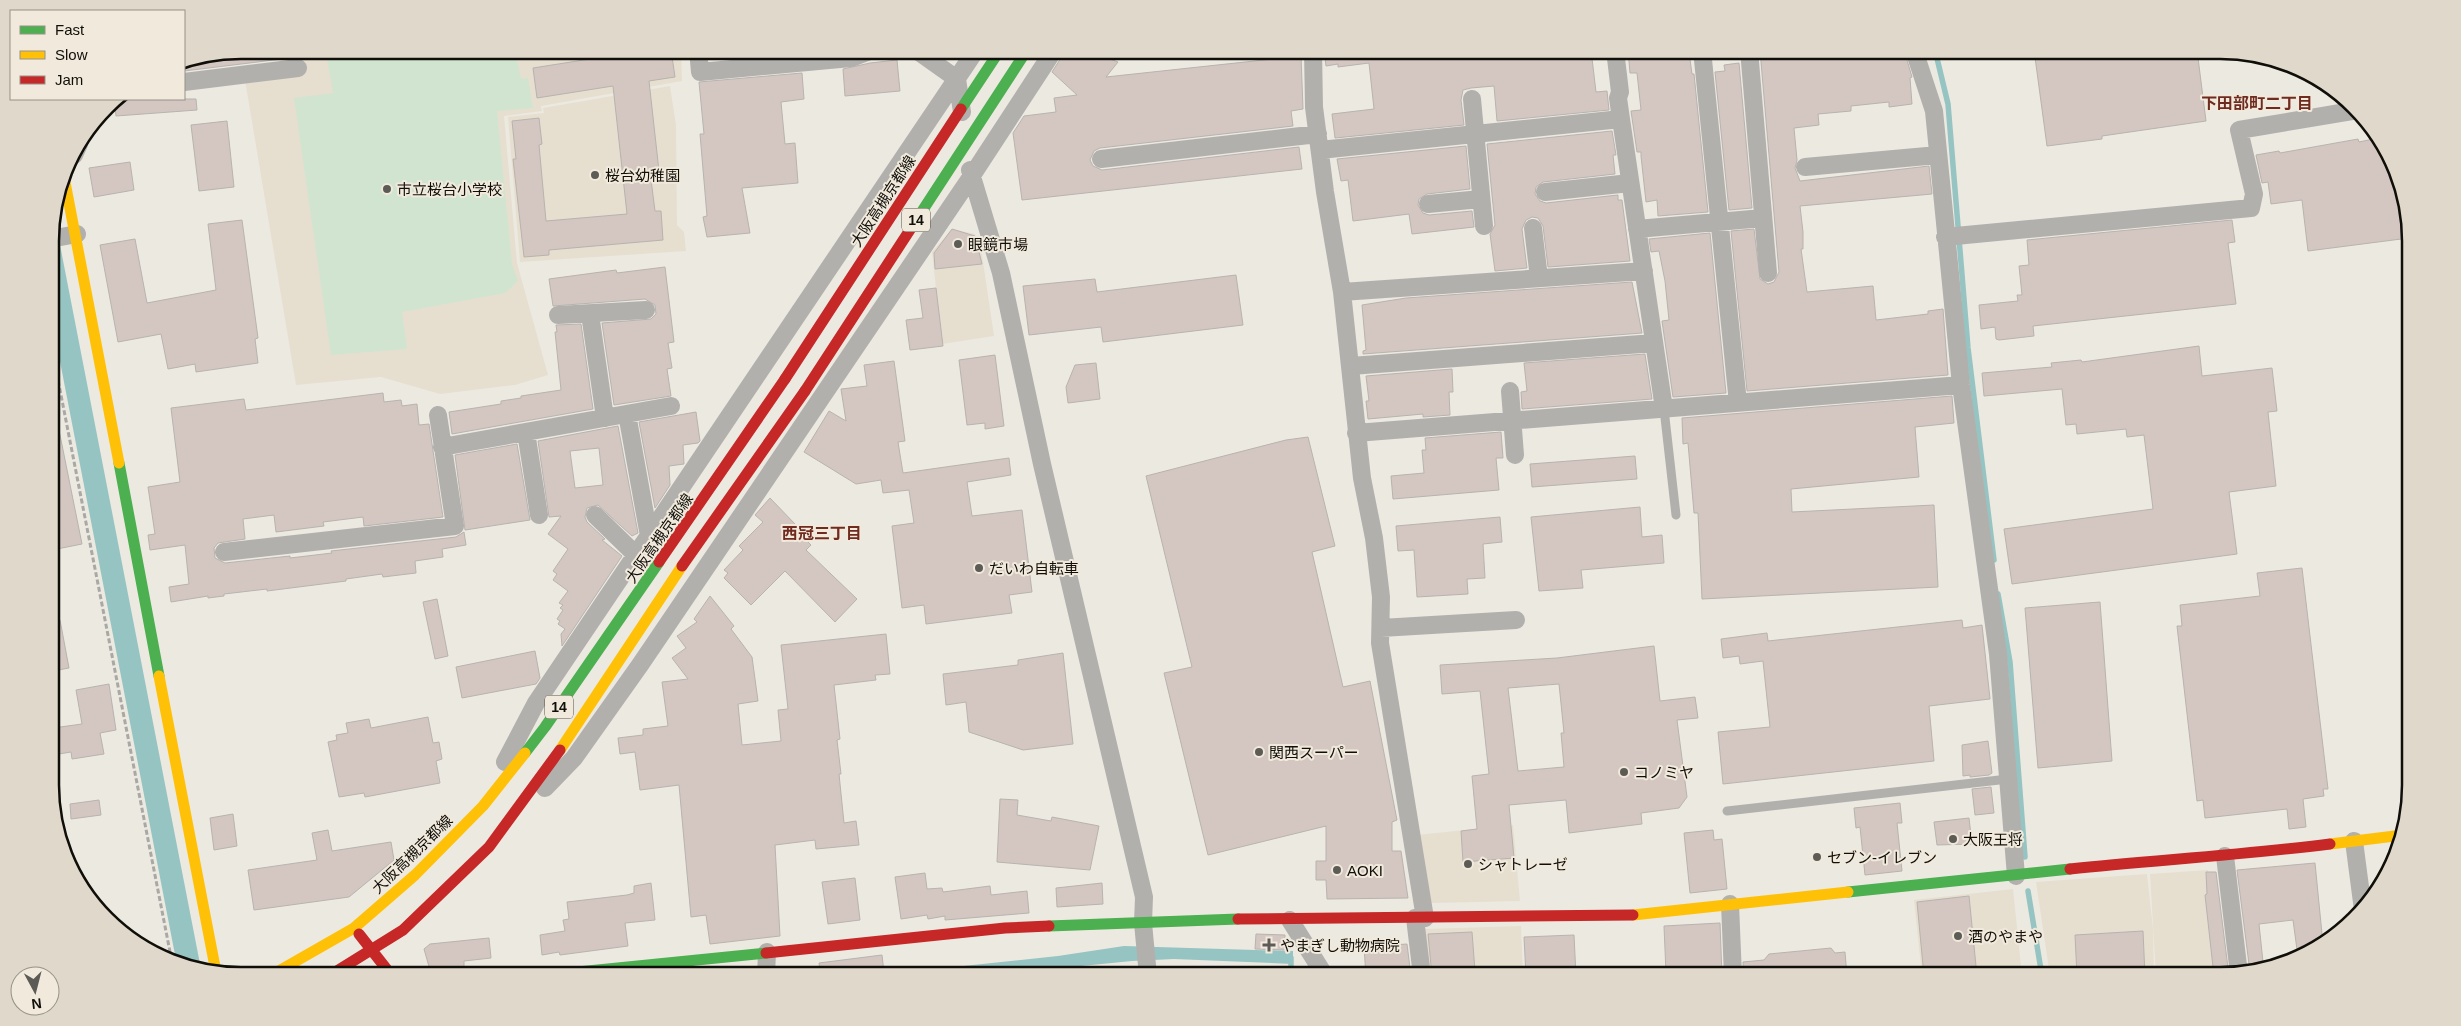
<svg xmlns="http://www.w3.org/2000/svg" width="2461" height="1026" viewBox="0 0 2461 1026" font-family="Helvetica,'Noto Sans JP',sans-serif">
	<style>
		.built { fill: #e6dfd0 }
		.green { fill: #d1e4cf }
		.water { fill: #96c4c2 }
		.lines { fill: none; stroke-linecap: round; stroke-linejoin: round }
		.stream { stroke: #96c4c2; stroke-width: 5.5 }
		.building { fill: #d4c7c2; stroke: #b7b3ae; fill-rule: evenodd }
		.path { stroke: #aaa8a5; stroke-width: 3; stroke-dasharray: 5 2.5; stroke-linecap: butt }
		.lane { stroke: #b2b0ad; stroke-width: 9 }
		.street { stroke: #b2b0ad; stroke-width: 18 }
		.fast { stroke: #4caf50; stroke-width: 11 }
		.slow { stroke: #ffc107; stroke-width: 11 }
		.jam { stroke: #c62828; stroke-width: 11 }
		.fast-bridge { stroke: #4caf50; stroke-width: 11 }
		.jam-bridge { stroke: #c62828; stroke-width: 11 }
		.poi-dot { fill: #5d5b55; stroke: #f1eadc; stroke-width: 2 }
		.labels { text-anchor: middle; dominant-baseline: central; stroke-width: 4; stroke-linejoin: round; paint-order: stroke }
		.shield { fill: #f1eadc; stroke: #545048; stroke-width: 1 }
		.shield-label { font-size: 14px; font-weight: bold; fill: #100e09 }
		.poi-label { font-size: 15px; fill: #100e09; stroke: #f1eadc; text-anchor: start }
		.street-label { font-size: 15px; fill: #100e09; stroke: #f1eadc }
		.neighbourhood-label { font-size: 16px; font-weight: bold; fill: #702b21; stroke: #f1eadc }
		.rim { fill: none; stroke: #100e09; stroke-width: 2.5 }
	</style>
	<rect width="100%" height="100%" fill="#ece9e1"/>
	<path class="built" d="M300,50H681L682,81L541,106L542,111L504,116L517,263L548,375L515,385L440,394L381,377L296,385L245,80L304,72Z
		M670,86L676,125L677,225L684,232L686,251L520,262L508,117L544,113L543,108Z
		M952,229L975,234L982,255L994,336L942,344L932,252Z
		M1513,825L1520,901L1432,903L1425,893L1417,835Z
		M2208,870L2218,976H2156L2150,874Z
		M2147,874L2153,929L2154,976H2050L2036,882Z
		M2013,889L2022,976H1922L1914,900Z
		M1521,926L1523,976H1427L1422,934L1425,929Z"/>
	<path class="green" d="M381,50H515L521,79L528,78L533,108L497,111L512,264L518,281L505,293L402,312L407,349L331,355L294,98L333,93L327,59Z"/>
	<path class="water" d="M54,214L201,969L177,965L51,315L50,228Z
		M1124,946L1293,951V964L1174,959L1132,961L981,976H868L1058,956Z"/>
	<g class="lines">
		<path class="stream" d="M1935,50L1948,104L1968,348L1994,560
			M1998,594L2010,662L2025,857
			M2028,891L2042,976
			M1291,958V976"/>
	</g>
	<path class="building" d="M240,50H289L290,58L184,71V61Z
		M647,50H671L675,77L649,81L659,171L650,172L655,211H661L663,240L549,250V255L524,257L513,159H516L512,121L539,118L542,144L539,145L546,221L627,214L613,86L537,98L533,68Z
		M738,50H753L754,56L739,58Z
		M1066,50H1101L1110,59L1118,62L1106,77L1301,56L1303,109L1291,111L1293,126L1100,148L1094,151L1090,160L1093,166L1102,170L1299,147L1302,169L1022,200L1013,133L1024,116L1056,112L1054,98L1077,95L1052,72Z
		M1324,50H1591L1596,92L1607,91L1609,110L1497,121L1494,86L1471,88L1463,90L1461,100L1464,125L1335,138L1332,114L1374,109L1369,63L1338,67V64L1326,66Z
		M1628,50L1689,52L1692,74H1694L1708,212L1658,216L1657,200L1646,202L1641,156V152H1637L1631,111L1641,110L1637,73H1630Z
		M1760,50H1904L1912,77L1910,78L1912,104L1889,107V102L1851,106V111L1818,114L1819,125L1794,128L1797,160L1795,168L1800,181L1929,166L1932,194L1800,206L1803,232V249H1801L1807,292L1873,286L1876,320L1928,314V311L1943,309L1948,375L1747,391L1731,231L1754,229L1760,279L1768,284L1774,282L1779,272Z
		M2034,50H2197L2206,121L2102,136V139L2047,146Z
		M897,60L900,91L845,96L843,69L870,63Z
		M1739,63L1752,208L1729,210L1715,72L1725,71L1724,65Z
		M802,73L804,99L781,102L785,144L795,143L798,183L742,188L750,233L707,237L703,217L707,216L700,134H704L699,82Z
		M114,99H196L197,110L116,116Z
		M227,121L234,187L199,191L191,125Z
		M1612,131L1616,155H1613L1615,174L1543,182L1536,187L1535,194L1540,201L1546,203L1618,195V200H1622L1630,261L1548,267L1543,226L1538,218L1532,217L1526,220L1522,229L1527,268L1495,271L1490,234L1495,225L1487,144Z
		M2378,138L2396,167L2409,215V238L2308,251L2302,200L2271,204L2268,182L2262,183L2256,155L2279,151L2280,153L2358,139L2359,142Z
		M1466,146L1470,189L1427,194L1419,199L1418,205L1423,213L1429,215L1472,211L1474,227L1412,234L1409,214L1353,221L1348,180L1341,181L1337,159Z
		M130,162L134,190L94,197L89,168Z
		M242,220L258,338L255,339L258,363L196,372L195,364L168,369L161,334L118,342L100,245L135,239L147,303L216,290L208,224Z
		M2232,220L2235,242L2228,243L2236,304L2033,326L2034,336L1999,340L1996,339L1995,327L1981,329L1979,305L2018,301L2017,295H2022L2019,266L2029,265L2027,240Z
		M952,229L975,236L982,264L935,269L934,253Z
		M1710,233L1726,393L1673,397L1662,321L1669,320L1665,281L1659,251L1651,252L1649,239Z
		M665,267L674,342L668,343L672,368L667,369L671,396L614,405L602,323L651,319L656,314L655,305L645,299L553,306L549,279L616,270L617,273Z
		M1236,275L1243,325L1103,342L1101,327L1029,335L1023,286L1095,279L1097,292Z
		M1632,282L1642,333L1363,354V351L1366,350L1362,305L1406,298Z
		M936,288L943,346L910,350L906,320L923,318L919,290Z
		M581,324L593,409L452,434L449,412L501,404V401L521,398V396L561,390L555,332H557L556,325Z
		M2199,346L2202,376L2272,368L2277,411L2268,412L2276,486L2229,492L2237,554L2012,584L2004,529L2153,509L2144,435L2127,437L2126,429L2077,434L2076,424L2066,425L2062,389L1984,396L1982,373L2052,367L2051,363L2081,360L2082,362Z
		M1645,354L1652,399L1522,409L1521,392L1527,391L1524,363Z
		M995,355L1004,426L985,429V423L967,425L959,360Z
		M894,361L905,441L898,442L903,473L1009,458L1011,475L967,482L972,516L1022,510L1032,592L1009,595L1012,613L926,624L924,605L902,608L892,526L914,523L909,490L883,493L881,480L856,484L804,452L829,411L846,421L841,389L867,386L864,365Z
		M1096,363L1100,399L1068,403L1066,387L1075,365Z
		M1452,369L1453,392H1449L1450,415L1423,417V414L1368,419L1366,401H1369L1366,376Z
		M383,393L384,402L401,400L402,406L417,404L419,425L429,424L443,517L364,526L363,517L323,522L324,526L276,532L274,515L243,519L245,539L218,543L214,548L215,558L225,563L290,556V558L332,553L331,551L456,537L464,532L466,545L442,549L443,557L415,561L416,573L383,577L382,574L346,579V581L267,591V589L224,594V596L208,598V596L171,602L169,587L189,584L185,545L150,550L148,535L155,534L148,487L180,482L171,408L244,399L246,410Z
		M1952,396L1954,423L1915,427L1919,477L1791,489L1792,512L1934,505L1938,587L1702,599L1698,513H1694L1688,443L1683,444L1682,418Z
		M696,412L700,441L698,443L683,445L684,464L669,466L670,485L655,508L639,422Z
		M618,426L638,533L632,536L598,505L587,508L585,517L587,522L605,539L602,540L622,556L562,646L561,634L565,629L558,624L560,621L557,619L563,610L560,608L563,605L559,603L568,591L553,580L557,574L553,571L568,549L548,534L561,516L549,517L538,441ZM599,448L603,485L575,488L570,451Z
		M59,430L82,544L52,550V431Z
		M1501,432L1503,458H1496L1499,490L1393,499L1391,476L1424,473L1422,450H1426L1425,438Z
		M1308,437L1335,546L1312,552L1343,687L1370,681L1397,820L1392,822V851H1401L1408,898L1327,899L1326,880H1316V861H1326V826L1208,855L1164,673L1192,667L1146,476L1286,440Z
		M517,444L530,520L465,530L455,455Z
		M1635,456L1637,479L1532,487L1530,464Z
		M770,498L795,524L793,527L811,545L806,550L857,599L835,622L785,571L751,605L724,578L728,573L724,570L743,550L739,546L763,522L755,515Z
		M1640,507L1642,537L1662,535L1664,563L1581,570L1583,588L1539,591L1531,517Z
		M1500,517L1502,542L1483,544L1485,578L1467,579L1468,594L1417,597L1414,550L1398,551L1396,526Z
		M2302,568L2328,789H2323L2324,796L2303,799L2306,827L2289,829L2287,809L2205,818L2203,800L2197,801L2177,626H2182L2180,605L2260,596L2257,573Z
		M710,596L734,626L731,629L752,657L758,701L738,704L742,745L781,741L778,710L788,709L781,645L886,634L890,674L875,675L876,680L834,685L840,739L837,740L841,774H839L844,823L856,821L859,845L816,849L815,840L775,845L780,936L710,944L706,915L691,917L679,785L640,790L635,752L620,754L618,738L643,735V729L668,726L662,682L688,679L672,658L686,648L677,636L697,622L694,619Z
		M437,599L448,656L435,659L423,602Z
		M2100,602L2112,761L2038,768L2025,608Z
		M53,620H60L69,668L53,671Z
		M1962,620L1963,628L1982,625L1990,699L1929,706L1934,761L1723,784L1718,732L1770,727L1763,661L1740,664L1739,656L1723,658L1721,639L1767,633L1768,641Z
		M1654,646L1660,701L1695,697L1698,718L1677,720L1687,797L1679,808L1641,813L1642,824L1569,833L1566,800L1509,805L1514,858L1463,862L1461,831L1477,829L1472,776L1489,774L1480,691L1442,694L1440,665L1557,658ZM1559,684L1564,733H1561L1564,767L1518,771L1508,688Z
		M535,651L540,678L536,684L462,698L456,667Z
		M1063,653L1073,744L1023,750L969,732L966,702L946,705L943,674L1018,665V660Z
		M109,684L116,730L100,733L104,754L72,759L71,752L53,755V728L82,724L76,690Z
		M428,717L433,743L439,742L442,759L436,761L440,783L365,797L364,793L339,797L328,742L337,740L336,735L348,733L346,723L369,719L371,728Z
		M1988,741L1992,773L1989,775L1970,777V775L1963,776L1962,745Z
		M1991,787L1994,813L1975,815L1972,789Z
		M1000,799L1018,800L1017,815L1051,821L1052,817L1099,826L1090,870L997,862Z
		M99,800L101,815L71,819L70,804Z
		M1900,803L1902,823H1897L1902,871L1865,875L1860,827L1856,828L1854,808Z
		M233,814L237,846L214,850L210,818Z
		M1969,818L1972,844L1937,845L1934,822Z
		M328,830L332,851L391,842L394,860L349,897L254,910L248,870L317,860L312,833Z
		M1713,830L1714,840L1722,839L1727,889L1690,893L1684,833Z
		M2315,863L2323,944L2298,957L2293,920L2259,924L2263,962H2260L2261,970L2250,972L2237,870Z
		M2206,872H2216L2229,976H2214L2205,895L2207,894Z
		M925,873L927,889L942,888L943,892L990,886L991,895L1027,891L1029,913L945,920V916L928,919L927,915L901,919L895,877Z
		M855,878L860,920L828,924L822,882Z
		M651,883L655,920L625,923L628,946L560,955L559,952L542,955L540,935L565,931L563,920L569,919L567,902L627,895L634,893V886Z
		M1102,883L1103,904L1057,907L1056,888Z
		M1969,896L1977,976H1924L1917,902Z
		M1720,923L1722,976H1712V971L1666,973L1664,926Z
		M2143,931L2145,976H2077L2075,935Z
		M1472,932L1475,971L1432,976L1428,934Z
		M1256,934L1285,935V950L1255,949Z
		M1574,935L1576,976H1526L1524,937Z
		M489,938L491,958L464,961V967L430,970L424,949L430,944Z
		M1407,944L1411,976H1366L1364,947Z
		M1831,948L1835,953L1845,952L1847,976H1744L1743,962L1764,960L1769,954Z
		M882,955L884,973L856,976H821L819,963Z"/>
	<g class="lines">
		<path class="path" d="M51,344L172,962"/>
		<path class="lane" d="M1664,409L1676,515
			M1727,811L2008,779"/>
		<path class="street" d="M698,50L700,72L851,58L872,50
			M916,50L957,79L962,112
			M1116,50H1152
			M1313,50L1314,107L1325,192L1342,292L1362,478L1374,538L1381,597L1380,643L1425,918
			M1615,50L1620,92L1618,98L1621,119L1664,409
			M1702,50L1738,403
			M1749,50L1768,273
			M1914,50L1934,111L1961,385L1998,654L2016,876
			M184,82L298,68
			M1472,99L1484,226
			M1320,150L1621,119
			M69,158L74,155L79,144
			M1101,159L1318,134
			M1805,167L1938,155
			M970,170L1001,273L1042,464L1144,897L1143,923L1148,976
			M1545,192L1630,183
			M1428,204L1481,199
			M1533,228L1539,278
			M1637,229L1763,218
			M1945,237L2251,208L2254,194L2239,130L2358,110
			M50,239L77,234
			M1342,292L1644,271
			M590,314L605,418
			M558,315L646,310
			M1351,366L1654,343
			M1510,391L1515,455
			M627,414L649,536
			M526,432L539,515
			M1356,433L1961,385
			M442,447L671,406
			M595,515L636,555
			M224,552L455,526L438,415
			M1381,628L1516,620
			M505,762L536,703L976,50
			M545,788L574,758L640,665L971,177L1054,50
			M2354,841L2363,910
			M2225,856L2239,974
			M1730,904L1733,976
			M1415,918L1422,976
			M1290,920L1325,976
			M766,976L767,952"/>
		<path class="fast" d="M119,463L159,676
			M525,753L545,727L659,562
			M1848,892L2070,869
			M1049,926L1238,919
			M538,976L766,953"/>
		<path class="slow" d="M64,177L119,463
			M159,676L216,972
			M560,750L682,566
			M2330,844L2403,835
			M1633,915L1848,892
			M270,976L354,928L415,875L483,806L525,753"/>
		<path class="jam" d="M659,562L785,379
			M682,566L805,391
			M2070,869C2157,860 2243,855 2330,844
			M1238,919L1633,915
			M359,934L392,976
			M766,953L1005,928L1049,926
			M329,976L403,930L489,847L560,750"/>
		<path class="fast-bridge" d="M961,109L1000,50
			M917,219L1027,50"/>
		<path class="jam-bridge" d="M785,379L961,109
			M805,391L917,219"/>
	</g>
	<g class="poi-dot">
		<circle cx="595" cy="175" r="5"/>
		<circle cx="387" cy="189" r="5"/>
		<circle cx="958" cy="244" r="5"/>
		<circle cx="979" cy="568" r="5"/>
		<circle cx="1259" cy="752" r="5"/>
		<circle cx="1624" cy="772" r="5"/>
		<circle cx="1953" cy="839" r="5"/>
		<circle cx="1817" cy="857" r="5"/>
		<circle cx="1468" cy="864" r="5"/>
		<circle cx="1337" cy="870" r="5"/>
		<circle cx="1958" cy="936" r="5"/>
		<path d="M1266.5 937.5h5v5h5v5h-5v5h-5v-5h-5v-5h5z"/>
	</g>
	<g class="labels">
		<g class="shield">
			<rect x="902" y="208.5" width="28" height="23" rx="4"/>
			<rect x="545" y="695.5" width="28" height="23" rx="4"/>
		</g>
		<g class="shield-label">
			<text x="916" y="220">14</text>
			<text x="559" y="707">14</text>
		</g>
		<g class="poi-label">
			<text x="605" y="175">桜台幼稚園</text>
			<text x="397" y="189">市立桜台小学校</text>
			<text x="968" y="244">眼鏡市場</text>
			<text x="989" y="568">だいわ自転車</text>
			<text x="1269" y="752">関西スーパー</text>
			<text x="1634" y="772">コノミヤ</text>
			<text x="1963" y="839">大阪王将</text>
			<text x="1827" y="857">セブン-イレブン</text>
			<text x="1478" y="864">シャトレーゼ</text>
			<text x="1347" y="870">AOKI</text>
			<text x="1968" y="936">酒のやまや</text>
			<text x="1280" y="945">やまぎし動物病院</text>
		</g>
		<g class="street-label">
			<text transform="translate(883 201) rotate(-57)">大阪高槻京都線</text>
			<text transform="translate(659 538) rotate(-55)">大阪高槻京都線</text>
			<text transform="translate(412 854) rotate(-44)">大阪高槻京都線</text>
		</g>
		<g class="neighbourhood-label">
			<text x="2257" y="103">下田部町二丁目</text>
			<text x="822" y="533">西冠三丁目</text>
		</g>
	</g>
	<path d="M0 0H2461V1026H0ZM241 59H2220A182 182 0 0 1 2402 241V785A182 182 0 0 1 2220 967H241A182 182 0 0 1 59 785V241A182 182 0 0 1 241 59Z" fill="#dfd8cb" fill-rule="evenodd"/>
	<path class="rim" d="M241 59H2220A182 182 0 0 1 2402 241V785A182 182 0 0 1 2220 967H241A182 182 0 0 1 59 785V241A182 182 0 0 1 241 59Z"/>
	<rect x="10" y="10" width="175" height="90" fill="#f1eadc" stroke="#979288"/>
	<rect x="20" y="26" width="25" height="8" fill="#4caf50" stroke="#979288"/>
	<text x="55" y="35" font-size="15" fill="#100e09">Fast</text>
	<rect x="20" y="51" width="25" height="8" fill="#ffc107" stroke="#979288"/>
	<text x="55" y="60" font-size="15" fill="#100e09">Slow</text>
	<rect x="20" y="76" width="25" height="8" fill="#c62828" stroke="#979288"/>
	<text x="55" y="85" font-size="15" fill="#100e09">Jam</text>
	<g transform="translate(35 991) rotate(173)"><circle r="24" fill="#f1eadc" stroke="#979288"/>
	<path d="M0-4L9 19L0 12L-9 19Z" fill="#5d5b55"/>
	<text y="-8" font-size="14" font-weight="bold" text-anchor="middle" fill="#100e09">N</text>
	</g>
</svg>
